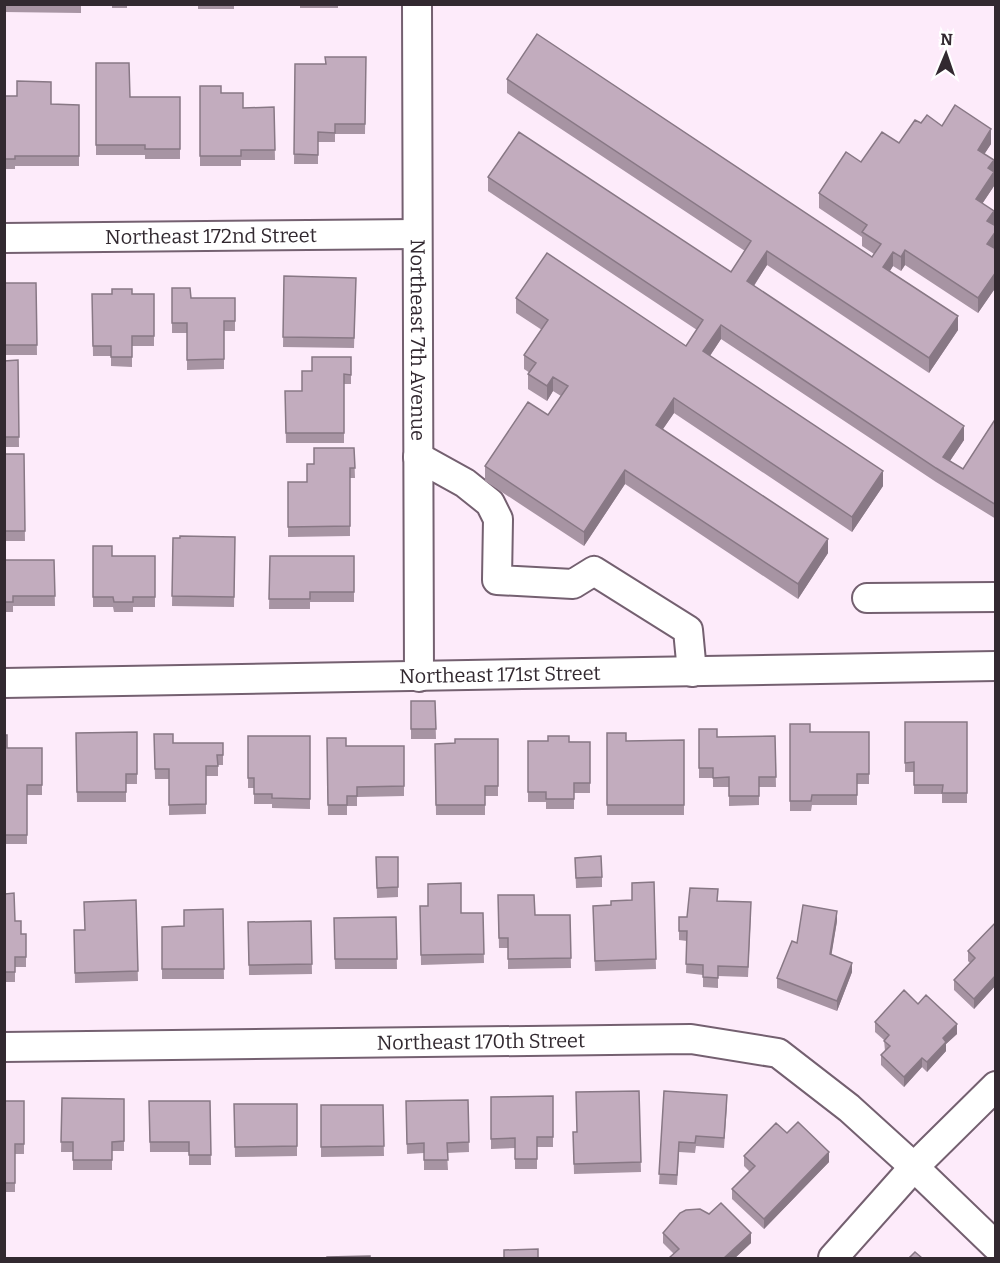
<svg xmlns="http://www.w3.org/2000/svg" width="1000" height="1263" viewBox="0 0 1000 1263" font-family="Bitter,serif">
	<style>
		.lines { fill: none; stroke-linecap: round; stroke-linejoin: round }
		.minor-casing { stroke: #746070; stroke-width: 32 }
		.minor { stroke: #fff; stroke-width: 28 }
		.wall { fill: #a794a3 }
		.shaded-wall { fill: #887885 }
		.building { fill: #c2acbe; stroke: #887885; stroke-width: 1.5 }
		.labels { text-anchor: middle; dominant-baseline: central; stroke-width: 4.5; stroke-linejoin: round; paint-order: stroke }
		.street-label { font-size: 20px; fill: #322930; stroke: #fff }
	</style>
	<rect width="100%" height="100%" fill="#fdebfa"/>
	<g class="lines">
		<defs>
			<g id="minor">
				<path id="s1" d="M417,4L419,677"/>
				<path id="s2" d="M4,238L416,234"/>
				<path d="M418,457L465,483L490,503L498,519L497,580L573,584L594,571L688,630L692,672"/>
				<path d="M867,598L996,597"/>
				<path id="s3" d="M4,683L996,666"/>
				<path id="s4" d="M4,1047L691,1039L778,1053L849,1108L914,1167L996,1246"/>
				<path d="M833,1258L914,1167L996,1086"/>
			</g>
		</defs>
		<use href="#minor" class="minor-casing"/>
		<use href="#minor" class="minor"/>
	</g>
	<path class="wall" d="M4,4H81V13L4,12Z
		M112,4H127V8H112Z
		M198,4H234V9H198Z
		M300,4H338V8H300Z
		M366,57L365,134H335V142H318V164H294L295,64H326Z
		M96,63L130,97H180V159H145V155H96Z
		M507,79L872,257L874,254L862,246V237L819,208V193L861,162L899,143L921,123L942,126L991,144L984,154L994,160V186L982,204L994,225L996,226V246L994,248L996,249V287L978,313L905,265L901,271L893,266L890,271L958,330L929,373L767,265L754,286L964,440L950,461L963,469L996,418V519L936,482L721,339L710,356L883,486L852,532L674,413L663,429L828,553L798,599L625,484L584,546L485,481V466L548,415L561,396L553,391L547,401L528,389V374L530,373L524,369V355L542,330L516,313V298L686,346L697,330L488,191V177L731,272L745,251L507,93Z
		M200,86L221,93L243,108L274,107L275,160H241V166H200Z
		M4,96L51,104L79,105V166H15V169H4Z
		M284,276L356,278L354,348L283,347Z
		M4,283H36L37,355H4Z
		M172,288L191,298H235V331H224V369L187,370V333H172Z
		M92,294H154V346H132V367L111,366V356H93Z
		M351,357V384H344V443H286L285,391H302L312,371Z
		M18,360L19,447H4V361Z
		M354,448L355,478H350V536L288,537V482H307L314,464Z
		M4,454H24L25,541H4Z
		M235,537L234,607L172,606L173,538Z
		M93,546L112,556H155V607H133V612H114L113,607H93Z
		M270,556H354V602H310V609H269Z
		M4,560H54L55,606H13V612H4Z
		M411,701H435L436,739H411Z
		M905,722H967V803H942V794H914V772H905Z
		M790,724L810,732H869V784H857V805H812L811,811H790Z
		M699,729L717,737L775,736L776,787H759V805L729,806V787H713V778H699Z
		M137,732V784H126V802H77L76,733Z
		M607,733L626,741L684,740V815H607Z
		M154,734L173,743H223V765H218V776H206V814L169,815V779H155Z
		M4,735L7,748H42V795H27V844H4Z
		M248,736H310V809L272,808V804H254V788H248Z
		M327,738L346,746H404V796L357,797V806H347V815H328Z
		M498,739V796H485V815H436L435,744L455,743Z
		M528,741L590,742V793H574V809H546V802H528Z
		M376,857H398V897L377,898Z
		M575,858L602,877V887L576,888Z
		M4,876L5,894L15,921L21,934H26V967H15V982H4Z
		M654,882L656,969L595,971L593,906L611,905L632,900Z
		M498,895L535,915H570L571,968L508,969V948H499Z
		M136,900L138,981L75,983L74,930H85Z
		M718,901L751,912L748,977L718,976V988L703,987V975L686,973L687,941L679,940V917H687Z
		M420,906H428L461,913H483L484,963L421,965Z
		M223,909L224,979H162V927L184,926Z
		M396,917L397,969H335L334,918Z
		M311,921L312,974L249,975L248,922Z
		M837,921L831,955L852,972L837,1011L777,988V978L797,943Z
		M996,922V985L974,1009L954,990V980L970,963L968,961V951Z
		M918,1004L957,1034L946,1044V1051L927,1072L922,1067L904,1087L881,1065V1055L885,1051L884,1040L875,1032V1022Z
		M639,1091L641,1172L574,1174L573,1132H577Z
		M664,1091L727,1105L724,1148L696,1146L695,1153L679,1152L677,1185L659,1184Z
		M553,1096V1147H537V1169H515V1148L491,1149V1097Z
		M62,1098L124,1099V1151H112V1170H73V1152H61Z
		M468,1100L469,1152L447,1153L448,1170H424V1153L407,1154L406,1101Z
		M4,1101H24V1154H15V1192H4Z
		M149,1101H210L211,1165H189V1152H150Z
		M234,1104H297V1156L235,1157Z
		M321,1105H383L384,1156L321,1157Z
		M787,1133L829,1162L764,1229L732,1199V1189L750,1172L744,1166V1156Z
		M663,1233L751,1243L735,1258H669L674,1254L663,1243Z"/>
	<path class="shaded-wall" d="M991,129V144L978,164V150Z
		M994,160V186L976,213V199L988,168Z
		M994,211V226L987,221Z
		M996,231V246L987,258V244Z
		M905,250V265L901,271V257Z
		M767,251V265L747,296V281Z
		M893,252V266L883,281V267Z
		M996,272V287L978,313V298Z
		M958,316V330L929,373V358Z
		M721,325V339L703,366V351Z
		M553,377V391L547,401V386Z
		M674,398V413L656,439V425Z
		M964,426V440L943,471V457Z
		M625,470V484L584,546V532Z
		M883,471V486L852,532V517Z
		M828,539V553L798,599V584Z
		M837,911V921L830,964V954Z
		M852,963V972L837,1011V1001Z
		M996,975V985L974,1009V999Z
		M957,1024V1034L946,1044V1051L927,1072V1062L943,1038Z
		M922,1058V1067L904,1087V1077Z
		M829,1152V1162L764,1229V1219Z
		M751,1233V1243L735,1258H724Z"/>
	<path class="building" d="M537,34L872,257L881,244L862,232L867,225L819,193L846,152L861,162L882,132L899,143L915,120L921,123L927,115L942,126L955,105L991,129L978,150L994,160L988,168L994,172L976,199L994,211L987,221L996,226V231L987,244L996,249V272L978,298L905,250L901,257L893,252L883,267L958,316L929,358L767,251L747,281L964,426L943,457L963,469L996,418V505L936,468L721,325L703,351L883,471L852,517L674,398L656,425L828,539L798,584L625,470L584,532L485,466L528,402L548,415L568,386L553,377L547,386L528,374L536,363L524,355L548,320L516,298L547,253L686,346L703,320L488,177L519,132L731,272L751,241L507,79Z
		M325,57H366L365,124H335V133L318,132V155L294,154L295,64H326Z
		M96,63H129L130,97H180V149H145V145H96Z
		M17,81L51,82V104L79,105V156H15V159H4V96H17Z
		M200,86H221V93H243V108L274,107L275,150H241V156H200Z
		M284,276L356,278L354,338L283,337Z
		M4,283H36L37,345H4Z
		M172,288H190L191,298H235V321H224V359L187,360V323H172Z
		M112,289H132V294H154V336H132V357H111V346H93L92,294H112Z
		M312,357H351V375L344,374V433H286L285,391H302V371H312Z
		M18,360L19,437H4V361Z
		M314,448H354L355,468H350V526L288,527V482H307V464H314Z
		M4,454H24L25,531H4Z
		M180,536L235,537L234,597L172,596L173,538H180Z
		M93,546H112V556H155V597H133V602H114L113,597H93Z
		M270,556H354V592H310V599H269Z
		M4,560H54L55,596H13V602H4Z
		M411,701H435L436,729H411Z
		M905,722H967V793H942L943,785H914V762L905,763Z
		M790,724H810V732H869V774H857V795H812L811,801H790Z
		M699,729H717V737L775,736L776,777H759V796H729V777L713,778V768H699Z
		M137,732V774H126V792H77L76,733Z
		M607,733H626V741L684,740V805H607Z
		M154,734H173V743H223V755H217L218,766H206V804L169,805V769H155Z
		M4,735H7V748H42V785H27V835H4Z
		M248,736H310V799L272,798V794H254V778H248Z
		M548,736H569V742H590V783H574V799H546V792H528V741H548Z
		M327,738H346V746H404V786L357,787V796H347V805H328Z
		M455,739H498V786H485V805H436L435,744L455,743Z
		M601,856L602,877L576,878L575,858Z
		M376,857H398V887L377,888Z
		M4,876L5,894L14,893L15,921H21V934H26V957H15V972H4Z
		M654,882L656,959L595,961L593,906L611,905V901L632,900V883Z
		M461,883V913H483L484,954L421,955L420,906H428V884Z
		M690,888L718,889L717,901L751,902L748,967L718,966V978L703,977V965L686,964L687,931H679V917H687Z
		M498,895H534L535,915H570L571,958L508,959V938H499Z
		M136,900L138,971L75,973L74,930H85L84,902Z
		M803,905L837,911L830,954L852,963L837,1001L777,978L792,941L797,943Z
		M223,909L224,969H162V927L184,926V910Z
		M396,917L397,959H335L334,918Z
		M311,921L312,964L249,965L248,922Z
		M996,922V975L974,999L954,980L975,958L968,951Z
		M904,990L918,1004L926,995L957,1024L943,1038L946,1042L927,1062L922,1058L904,1077L881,1055L890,1046L884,1041L889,1035L875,1022Z
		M639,1091L641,1162L574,1164L573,1132H577L576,1092Z
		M664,1091L727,1095L724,1138L696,1136L695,1143L679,1142L677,1175L659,1174Z
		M553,1096V1137H537V1159H515V1138L491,1139V1097Z
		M62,1098L124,1099V1141L112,1142V1160H73V1142H61Z
		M468,1100L469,1142L447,1143L448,1160H424V1143L407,1144L406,1101Z
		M4,1101H24V1144H15V1183H4Z
		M149,1101H210L211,1155H189V1142H150Z
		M234,1104H297V1146L235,1147Z
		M321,1105H383L384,1146L321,1147Z
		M798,1122L829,1152L764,1219L732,1189L755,1166L744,1156L776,1123L787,1133Z
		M721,1203L751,1233L724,1258H669L679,1249L663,1233L680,1213L686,1210L700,1209L709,1214Z
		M538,1249V1258H504V1250Z
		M915,1252L922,1258H909Z
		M370,1256V1258H327V1257Z"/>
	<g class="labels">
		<g class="street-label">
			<text stroke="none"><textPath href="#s2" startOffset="207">Northeast 172nd Street</textPath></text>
			<text stroke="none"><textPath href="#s1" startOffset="336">Northeast 7th Avenue</textPath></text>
			<text stroke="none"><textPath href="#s3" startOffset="496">Northeast 171st Street</textPath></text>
			<text stroke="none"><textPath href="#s4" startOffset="477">Northeast 170th Street</textPath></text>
		</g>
	</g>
	<rect width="1000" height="1263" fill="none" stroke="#322930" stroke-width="12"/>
	<g transform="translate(946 54) rotate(2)" stroke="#ffffff" stroke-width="4.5" paint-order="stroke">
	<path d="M0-4.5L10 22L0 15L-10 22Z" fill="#322930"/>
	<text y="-9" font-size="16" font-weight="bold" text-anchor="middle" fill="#322930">N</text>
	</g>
</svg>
